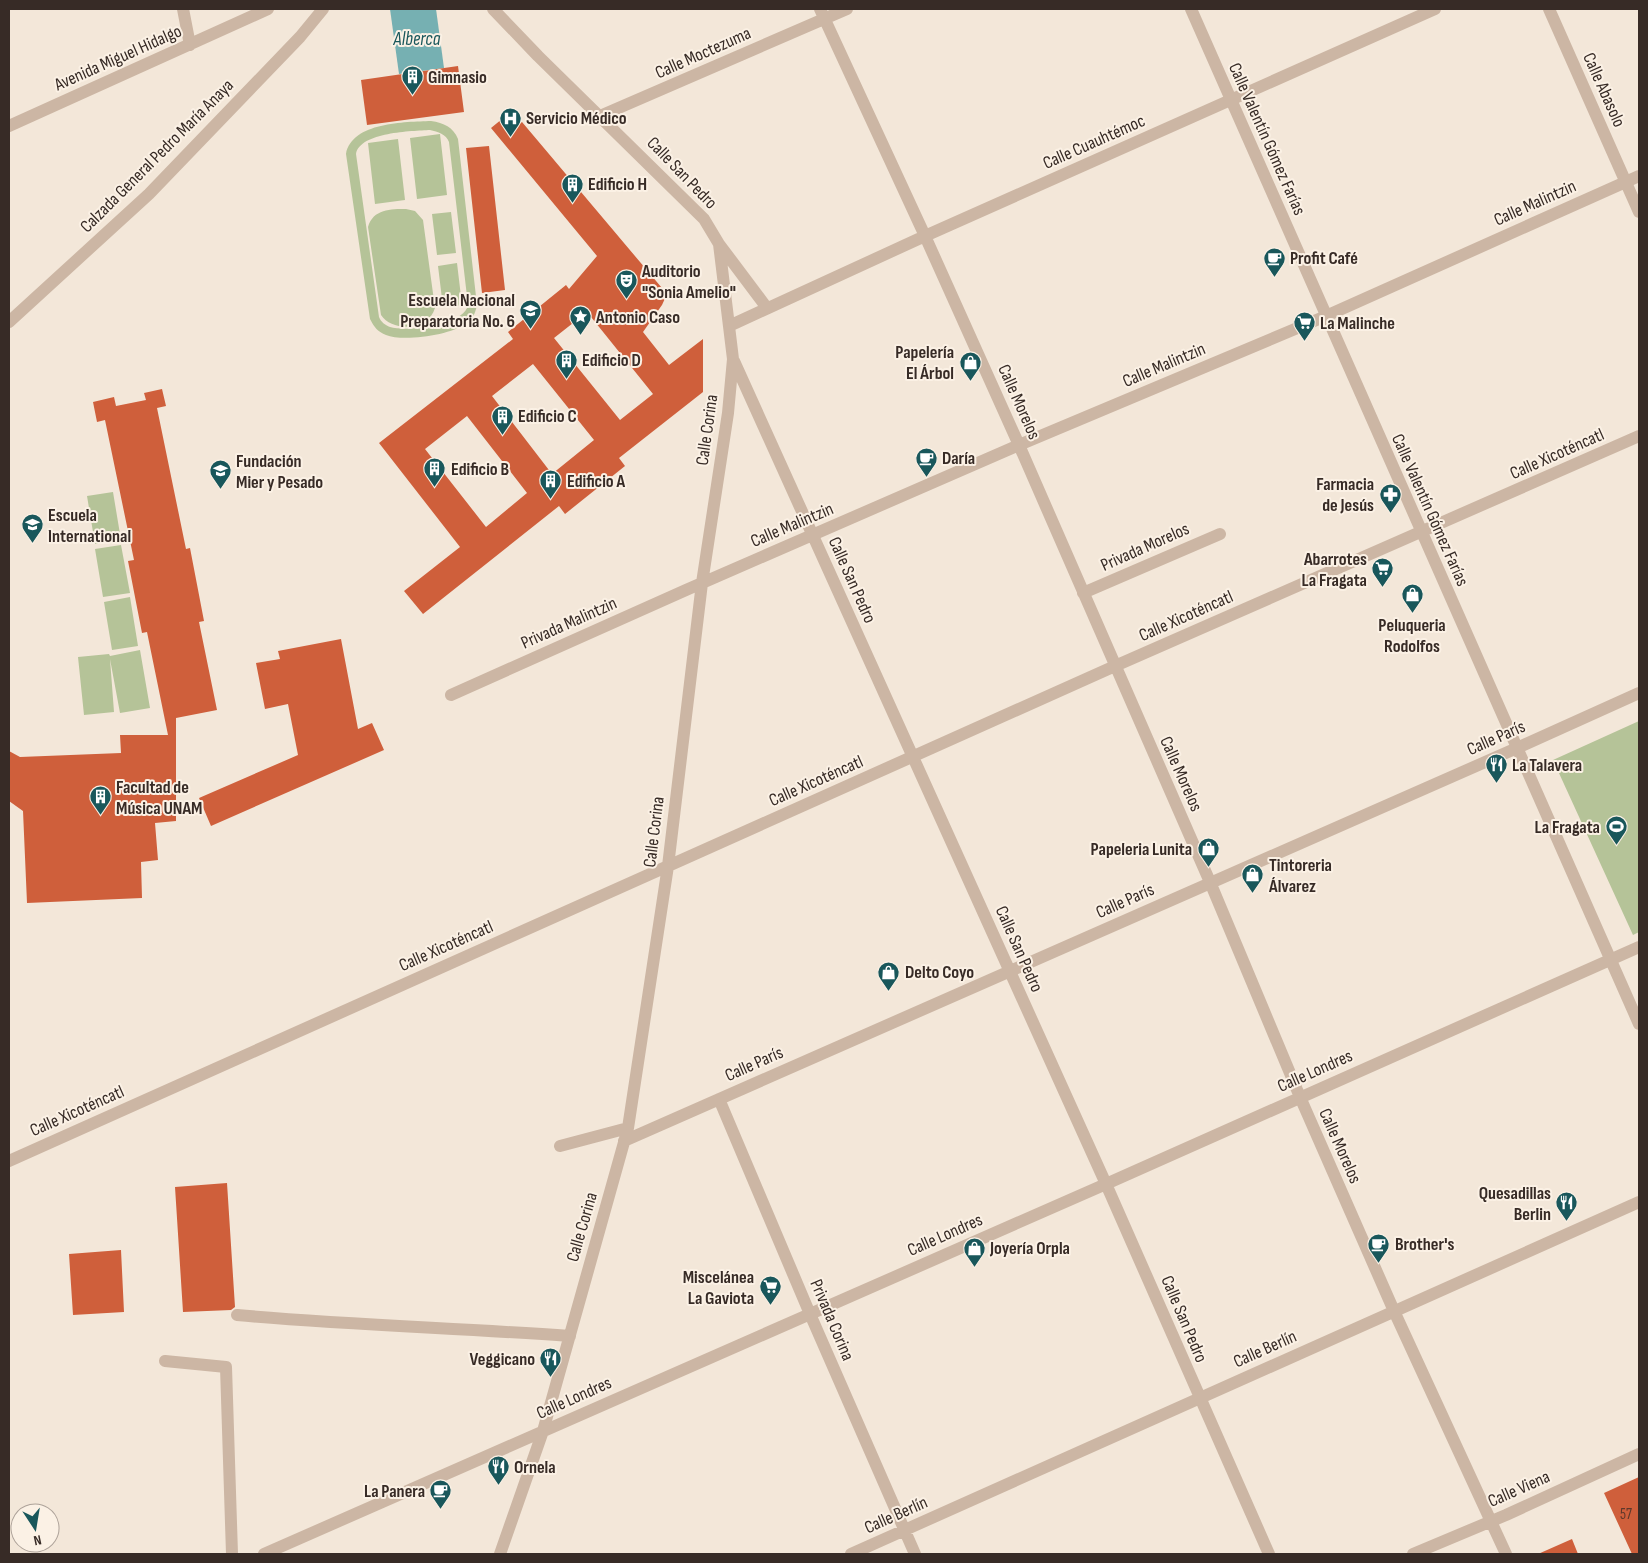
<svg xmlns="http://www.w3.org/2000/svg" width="1648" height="1563" viewBox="0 0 1648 1563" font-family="'Sofia Sans Condensed',sans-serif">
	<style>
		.green { fill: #b5c398; fill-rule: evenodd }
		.water { fill: #76b0b2 }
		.building { fill: #cf5f3b; fill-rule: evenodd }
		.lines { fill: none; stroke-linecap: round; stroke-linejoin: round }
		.minor { stroke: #ccb6a4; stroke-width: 12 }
		.labels { text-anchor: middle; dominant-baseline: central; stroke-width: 4; stroke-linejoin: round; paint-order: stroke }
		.number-label { font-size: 15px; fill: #5d382b }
		.street-label { font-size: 18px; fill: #372b26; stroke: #fbf1e5 }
		.poi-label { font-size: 18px; font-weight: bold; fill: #372b26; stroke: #fbf1e5; text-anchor: start }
		.water-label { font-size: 19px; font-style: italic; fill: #19575b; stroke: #fbf1e5 }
	</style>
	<rect width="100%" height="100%" fill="#f3e7d9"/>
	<path class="green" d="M431,121C444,123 453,127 458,139L477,305C475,314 473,319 465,324C451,335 403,342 386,335C378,332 374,327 370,319L346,154C352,122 405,122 431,121ZM430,130C438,132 446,134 449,142L468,305C464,326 407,332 390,327C385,325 381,322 379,317L356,154C360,132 412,131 430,130Z
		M440,134L447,195L417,199L410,138Z
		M398,139L405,200L375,204L368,143Z
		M406,209L415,211L423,220L435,308C429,330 393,333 381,315L368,227C373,209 391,209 406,209Z
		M451,212L456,253L437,255L432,214Z
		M457,263L462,305L443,307L438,266Z
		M113,492L121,540L95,544L87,496Z
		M121,545L130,593L103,597L95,549Z
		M130,597L138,646L112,650L104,602Z
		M140,650L150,708L120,713L110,659L114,712L84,715L78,657L109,654L110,656Z
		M1639,721V932L1633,935L1553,760Z"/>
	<path class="water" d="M390,9H436L444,68L399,74Z"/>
	<path class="building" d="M458,66L464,112L367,125L361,80Z
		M502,119L511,130L522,122L667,294L662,305L643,332L669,365L703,339V392L619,458L625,466L565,514L559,506L423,614L404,591L460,547L379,443L513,339L508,332L566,285L569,289L597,256L491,128ZM587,312L653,394L620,420L554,338ZM533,364L594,440L552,474L492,396ZM467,416L527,493L486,527L425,449Z
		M489,146L505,290L482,293L466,148Z
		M162,389L166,406L157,408L186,549L190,548L204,621L199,622L217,710L176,718V821L155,823L158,860L141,862L142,898L27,903L23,811L9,801V751L20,757L121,753L120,735H168L147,632L142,633L128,561L134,560L105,420L97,422L93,402L114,397L116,406L146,400L144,393Z
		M341,639L358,729L372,723L384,750L211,826L199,798L298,755L288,704L265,709L256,663L280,659L278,651Z
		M227,1183L235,1307L231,1310L183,1312L175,1187Z
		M121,1250L124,1312L73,1315L69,1254Z
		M1639,1477V1554H1632L1604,1493Z
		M1572,1539L1578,1554H1538Z"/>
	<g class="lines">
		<path class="minor" d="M183,9L190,45
			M493,9L538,56L704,219L719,244L733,359L728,413L702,583L668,866L628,1128L543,1431L500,1554
			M820,9L925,236L1019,445L1210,882L1300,1097L1394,1311L1506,1554
			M1191,9L1639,1024
			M1549,9L1639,212
			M600,116L847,9
			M9,126L268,9
			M719,244L767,308
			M9,322L149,194L300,37L323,9
			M729,326L925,236L1435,9
			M734,361L1106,1184L1269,1554
			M1083,593L1220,534
			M451,695L686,590L1019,445L1326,316L1639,176
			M719,1099L810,1314L915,1554
			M624,1141L1517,748L1639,693
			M560,1146L628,1128
			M9,1161L1115,666L1639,436
			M237,1315C348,1325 459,1328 570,1336
			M165,1361L226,1367L232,1554
			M264,1554L1106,1184L1639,947
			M851,1554L1639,1202
			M1413,1554L1506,1515L1639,1454"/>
	</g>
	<defs>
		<symbol id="building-pin" viewBox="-11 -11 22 30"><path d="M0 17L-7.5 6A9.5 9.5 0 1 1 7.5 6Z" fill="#19575b" stroke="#fbf1e5"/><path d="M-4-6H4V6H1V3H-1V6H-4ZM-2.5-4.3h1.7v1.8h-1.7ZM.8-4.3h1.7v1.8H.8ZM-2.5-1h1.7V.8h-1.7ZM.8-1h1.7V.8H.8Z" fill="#fff"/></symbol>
		<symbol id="hospital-pin" viewBox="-11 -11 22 30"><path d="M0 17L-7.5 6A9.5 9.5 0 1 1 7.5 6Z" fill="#19575b" stroke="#fbf1e5"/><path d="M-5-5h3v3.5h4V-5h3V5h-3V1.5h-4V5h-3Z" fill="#fff"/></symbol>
		<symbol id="cafe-pin" viewBox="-11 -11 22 30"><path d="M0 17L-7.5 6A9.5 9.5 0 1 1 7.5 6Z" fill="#19575b" stroke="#fbf1e5"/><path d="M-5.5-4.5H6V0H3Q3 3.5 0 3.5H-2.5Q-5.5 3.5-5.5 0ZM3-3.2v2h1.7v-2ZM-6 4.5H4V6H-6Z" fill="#fff"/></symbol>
		<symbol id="theatre-pin" viewBox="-11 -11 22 30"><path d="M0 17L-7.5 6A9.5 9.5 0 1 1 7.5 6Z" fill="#19575b" stroke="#fbf1e5"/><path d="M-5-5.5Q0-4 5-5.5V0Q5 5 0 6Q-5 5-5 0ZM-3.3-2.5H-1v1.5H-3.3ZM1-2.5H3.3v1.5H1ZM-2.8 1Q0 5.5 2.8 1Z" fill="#fff"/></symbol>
		<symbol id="school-pin" viewBox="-11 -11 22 30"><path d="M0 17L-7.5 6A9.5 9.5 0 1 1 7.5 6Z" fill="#19575b" stroke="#fbf1e5"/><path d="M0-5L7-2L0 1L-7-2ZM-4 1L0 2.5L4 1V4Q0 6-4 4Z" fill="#fff"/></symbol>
		<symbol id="sight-pin" viewBox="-11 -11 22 30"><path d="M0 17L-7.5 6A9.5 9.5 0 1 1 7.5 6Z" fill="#19575b" stroke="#fbf1e5"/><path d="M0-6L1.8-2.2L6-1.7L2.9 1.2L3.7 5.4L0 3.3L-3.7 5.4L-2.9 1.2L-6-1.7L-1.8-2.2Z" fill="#fff"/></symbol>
		<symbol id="supermarket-pin" viewBox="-11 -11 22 30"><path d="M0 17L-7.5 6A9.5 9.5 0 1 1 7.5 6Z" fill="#19575b" stroke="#fbf1e5"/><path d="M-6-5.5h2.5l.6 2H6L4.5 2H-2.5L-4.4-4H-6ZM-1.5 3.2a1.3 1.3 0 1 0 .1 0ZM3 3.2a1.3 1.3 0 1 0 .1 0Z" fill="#fff"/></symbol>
		<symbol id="shop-pin" viewBox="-11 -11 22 30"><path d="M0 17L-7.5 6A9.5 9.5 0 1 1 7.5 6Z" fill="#19575b" stroke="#fbf1e5"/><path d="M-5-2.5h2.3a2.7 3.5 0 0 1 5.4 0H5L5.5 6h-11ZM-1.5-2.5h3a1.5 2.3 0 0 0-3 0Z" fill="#fff"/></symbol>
		<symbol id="pharmacy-pin" viewBox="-11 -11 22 30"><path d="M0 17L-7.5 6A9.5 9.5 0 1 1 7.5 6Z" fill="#19575b" stroke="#fbf1e5"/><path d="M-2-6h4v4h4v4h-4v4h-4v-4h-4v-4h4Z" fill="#fff"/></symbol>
		<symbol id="restaurant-pin" viewBox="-11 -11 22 30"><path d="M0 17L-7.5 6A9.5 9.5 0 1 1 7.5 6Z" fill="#19575b" stroke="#fbf1e5"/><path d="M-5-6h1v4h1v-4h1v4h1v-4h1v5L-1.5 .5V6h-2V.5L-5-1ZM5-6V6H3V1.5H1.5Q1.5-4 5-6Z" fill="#fff"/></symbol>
		<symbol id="stadium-pin" viewBox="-11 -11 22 30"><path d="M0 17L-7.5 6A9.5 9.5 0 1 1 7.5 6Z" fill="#19575b" stroke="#fbf1e5"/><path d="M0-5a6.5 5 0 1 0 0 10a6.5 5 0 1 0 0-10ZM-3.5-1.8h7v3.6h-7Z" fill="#fff"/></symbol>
	</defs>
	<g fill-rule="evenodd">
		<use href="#building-pin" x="400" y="64" width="25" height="34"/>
		<use href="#hospital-pin" x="498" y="106" width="25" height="34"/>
		<use href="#building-pin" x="560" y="172" width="25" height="34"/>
		<use href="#cafe-pin" x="1262" y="246" width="25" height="34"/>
		<use href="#theatre-pin" x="614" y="268" width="25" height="34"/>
		<use href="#school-pin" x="518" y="298" width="25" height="34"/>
		<use href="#sight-pin" x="568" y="304" width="25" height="34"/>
		<use href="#supermarket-pin" x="1292" y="310" width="25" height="34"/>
		<use href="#building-pin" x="554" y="348" width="25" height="34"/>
		<use href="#shop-pin" x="958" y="350" width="25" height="34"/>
		<use href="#building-pin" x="490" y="404" width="25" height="34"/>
		<use href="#cafe-pin" x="914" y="446" width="25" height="34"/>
		<use href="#building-pin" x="422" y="456" width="25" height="34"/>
		<use href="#school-pin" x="208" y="458" width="25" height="34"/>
		<use href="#building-pin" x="538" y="468" width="25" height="34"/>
		<use href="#pharmacy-pin" x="1378" y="482" width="25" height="34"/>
		<use href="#school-pin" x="20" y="512" width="25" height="34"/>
		<use href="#supermarket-pin" x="1370" y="556" width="25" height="34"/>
		<use href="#shop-pin" x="1400" y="582" width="25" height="34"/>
		<use href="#restaurant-pin" x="1484" y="752" width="25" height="34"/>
		<use href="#building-pin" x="88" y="784" width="25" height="34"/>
		<use href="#stadium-pin" x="1604" y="814" width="25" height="34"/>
		<use href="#shop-pin" x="1196" y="836" width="25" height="34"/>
		<use href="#shop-pin" x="1240" y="862" width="25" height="34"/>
		<use href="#shop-pin" x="876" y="960" width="25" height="34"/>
		<use href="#restaurant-pin" x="1554" y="1190" width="25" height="34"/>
		<use href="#cafe-pin" x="1366" y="1232" width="25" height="34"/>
		<use href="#shop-pin" x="962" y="1236" width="25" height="34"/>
		<use href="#supermarket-pin" x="758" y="1274" width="25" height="34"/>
		<use href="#restaurant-pin" x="538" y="1346" width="25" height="34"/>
		<use href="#restaurant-pin" x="486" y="1454" width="25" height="34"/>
		<use href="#cafe-pin" x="428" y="1478" width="25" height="34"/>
	</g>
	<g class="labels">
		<g class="number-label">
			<text x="1626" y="1514">57</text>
		</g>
		<g class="street-label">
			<text transform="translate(703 53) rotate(-24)">Calle Moctezuma</text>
			<text transform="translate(118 58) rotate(-24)">Avenida Miguel Hidalgo</text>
			<text transform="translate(1604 90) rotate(66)">Calle Abasolo</text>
			<text transform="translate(1267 139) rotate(66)">Calle Valentín Gómez Farías</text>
			<text transform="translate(1094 142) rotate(-24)">Calle Cuauhtémoc</text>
			<text transform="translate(157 156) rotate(-45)">Calzada General Pedro María Anaya</text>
			<text transform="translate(682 173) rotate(46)">Calle San Pedro</text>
			<text transform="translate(1535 203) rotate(-24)">Calle Malintzin</text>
			<text transform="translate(1164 365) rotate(-23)">Calle Malintzin</text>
			<text transform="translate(1019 402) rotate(66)">Calle Morelos</text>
			<text transform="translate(707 430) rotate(-82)">Calle Corina</text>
			<text transform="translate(1557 454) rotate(-24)">Calle Xicoténcatl</text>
			<text transform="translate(1430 510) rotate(66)">Calle Valentín Gómez Farías</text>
			<text transform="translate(792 525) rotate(-23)">Calle Malintzin</text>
			<text transform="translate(1145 547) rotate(-24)">Privada Morelos</text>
			<text transform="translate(852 580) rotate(66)">Calle San Pedro</text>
			<text transform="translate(1186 616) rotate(-24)">Calle Xicoténcatl</text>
			<text transform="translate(569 623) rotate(-24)">Privada Malintzin</text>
			<text transform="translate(1496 738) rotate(-24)">Calle París</text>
			<text transform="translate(1181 774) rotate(66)">Calle Morelos</text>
			<text transform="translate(816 781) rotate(-24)">Calle Xicoténcatl</text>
			<text transform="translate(654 832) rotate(-83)">Calle Corina</text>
			<text transform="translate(1125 901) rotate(-24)">Calle París</text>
			<text transform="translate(446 946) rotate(-24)">Calle Xicoténcatl</text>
			<text transform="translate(1019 949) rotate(66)">Calle San Pedro</text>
			<text transform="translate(754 1064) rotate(-24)">Calle París</text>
			<text transform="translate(1315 1071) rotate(-24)">Calle Londres</text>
			<text transform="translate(77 1111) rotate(-24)">Calle Xicoténcatl</text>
			<text transform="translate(1340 1146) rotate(66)">Calle Morelos</text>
			<text transform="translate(582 1227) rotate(-74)">Calle Corina</text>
			<text transform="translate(945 1235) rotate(-24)">Calle Londres</text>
			<text transform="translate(1184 1319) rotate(67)">Calle San Pedro</text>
			<text transform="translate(832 1320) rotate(67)">Privada Corina</text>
			<text transform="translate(1265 1349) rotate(-24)">Calle Berlín</text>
			<text transform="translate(574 1398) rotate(-24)">Calle Londres</text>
			<text transform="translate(1519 1489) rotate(-24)">Calle Viena</text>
			<text transform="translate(896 1515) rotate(-24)">Calle Berlín</text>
		</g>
		<g class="poi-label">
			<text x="428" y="77">Gimnasio</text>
			<text x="526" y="118">Servicio Médico</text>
			<text x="588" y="184">Edificio H</text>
			<text x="1290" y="258">Profit Café</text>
			<text x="642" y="271">Auditorio<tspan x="642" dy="21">"Sonia Amelio"</tspan></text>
			<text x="515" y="300" text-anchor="end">Escuela Nacional<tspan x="515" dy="21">Preparatoria No. 6</tspan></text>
			<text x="596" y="317">Antonio Caso</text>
			<text x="1320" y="323">La Malinche</text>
			<text x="954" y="352" text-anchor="end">Papelería<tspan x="954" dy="21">El Árbol</tspan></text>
			<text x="582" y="360">Edificio D</text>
			<text x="518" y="416">Edificio C</text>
			<text x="942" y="458">Daría</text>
			<text x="236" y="461">Fundación<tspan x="236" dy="21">Mier y Pesado</tspan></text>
			<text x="451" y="469">Edificio B</text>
			<text x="567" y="481">Edificio A</text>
			<text x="1374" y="484" text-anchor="end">Farmacia<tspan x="1374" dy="21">de Jesús</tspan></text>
			<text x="48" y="515">Escuela<tspan x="48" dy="21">International</tspan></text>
			<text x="1367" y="559" text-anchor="end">Abarrotes<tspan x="1367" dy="21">La Fragata</tspan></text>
			<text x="1412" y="625" text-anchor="middle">Peluqueria<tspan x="1412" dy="21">Rodolfos</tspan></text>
			<text x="1512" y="765">La Talavera</text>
			<text x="116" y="787">Facultad de<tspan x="116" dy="21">Música UNAM</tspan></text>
			<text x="1600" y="827" text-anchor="end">La Fragata</text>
			<text x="1192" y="849" text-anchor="end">Papeleria Lunita</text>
			<text x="1269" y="865">Tintoreria<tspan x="1269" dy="21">Álvarez</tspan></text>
			<text x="905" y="972">Delto Coyo</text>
			<text x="1551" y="1193" text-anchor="end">Quesadillas<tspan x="1551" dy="21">Berlin</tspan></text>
			<text x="1395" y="1244">Brother's</text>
			<text x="990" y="1248">Joyería Orpla</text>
			<text x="754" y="1277" text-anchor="end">Miscelánea<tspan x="754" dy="21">La Gaviota</tspan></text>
			<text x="535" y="1359" text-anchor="end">Veggicano</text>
			<text x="514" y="1467">Ornela</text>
			<text x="425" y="1491" text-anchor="end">La Panera</text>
		</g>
		<g class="water-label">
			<text x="417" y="39">Alberca</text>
		</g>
	</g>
	<rect width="1648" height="1563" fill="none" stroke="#372b26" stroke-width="20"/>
	<g transform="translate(35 1528) rotate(168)"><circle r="24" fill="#fbf1e5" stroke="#ada299"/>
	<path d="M0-4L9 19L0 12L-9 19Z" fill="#19575b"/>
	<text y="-8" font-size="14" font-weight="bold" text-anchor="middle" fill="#372b26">N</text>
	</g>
</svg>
